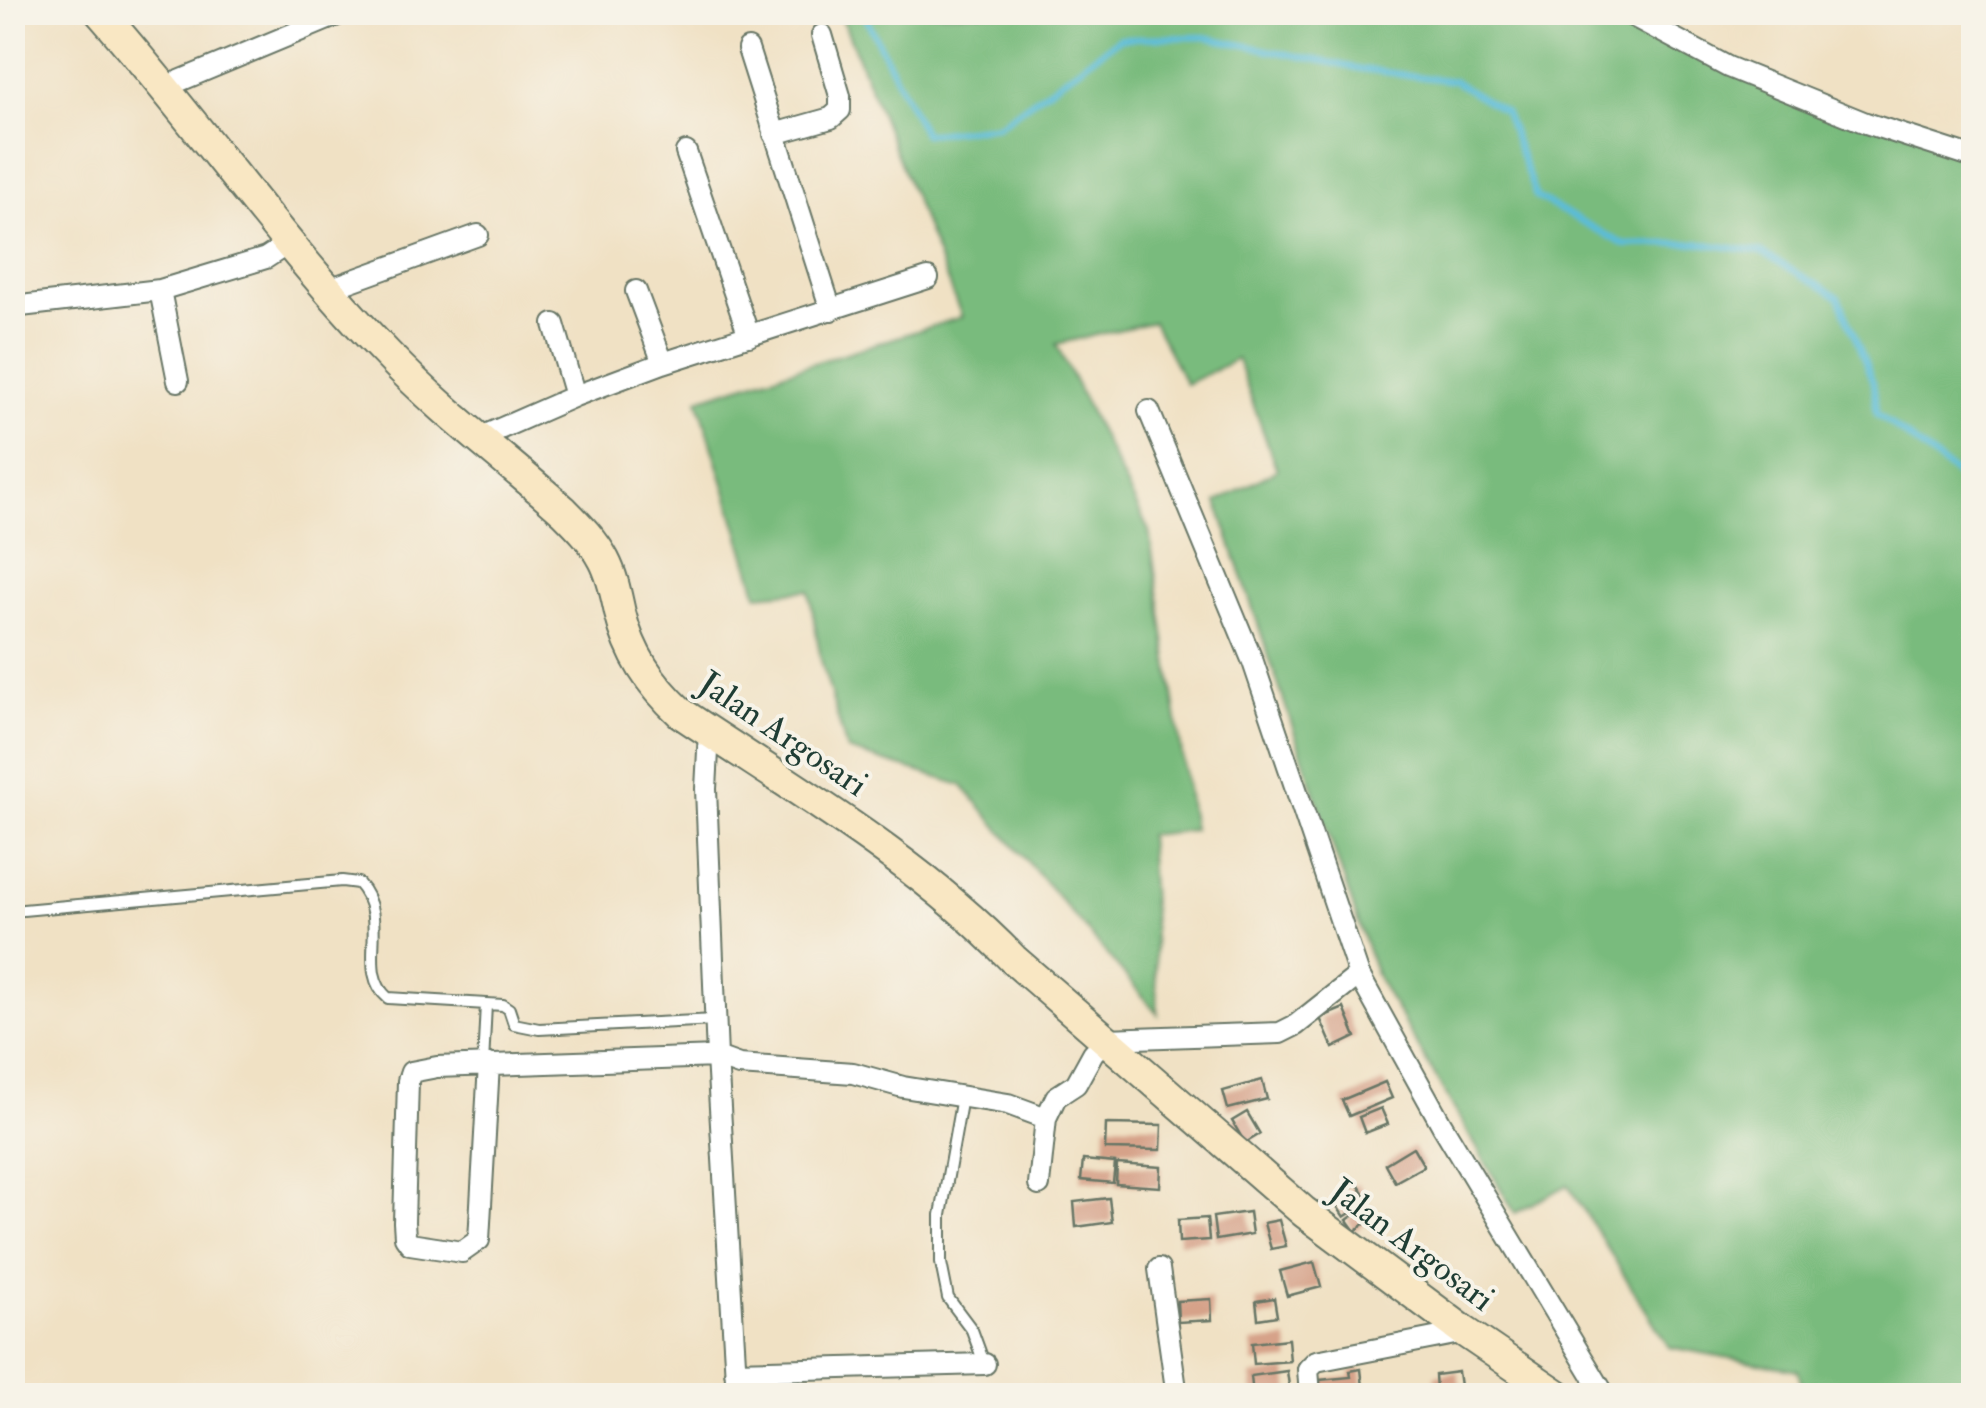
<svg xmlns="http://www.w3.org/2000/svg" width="1986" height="1408" viewBox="0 0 1986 1408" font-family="'IM FELL Double Pica',serif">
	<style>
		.forest { fill: #79bb7d; stroke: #4c7c58; stroke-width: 2.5 }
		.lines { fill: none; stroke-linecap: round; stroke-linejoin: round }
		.stream { stroke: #5abcd9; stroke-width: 6 }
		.building { fill: #d6a289 }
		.lane-casing { stroke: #687666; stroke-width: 14 }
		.street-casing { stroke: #687666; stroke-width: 24 }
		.secondary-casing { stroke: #687666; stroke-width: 34 }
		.lane { stroke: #fff; stroke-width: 10 }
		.street { stroke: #fff; stroke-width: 20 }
		.secondary { stroke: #f9e7c3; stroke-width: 30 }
		.labels { text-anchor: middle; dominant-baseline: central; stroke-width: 8; stroke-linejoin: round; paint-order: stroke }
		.street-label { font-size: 35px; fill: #1f3d34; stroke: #f7f3e8 }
	</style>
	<rect width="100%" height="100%" fill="#f7f3e8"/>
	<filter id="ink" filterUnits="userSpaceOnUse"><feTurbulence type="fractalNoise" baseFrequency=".01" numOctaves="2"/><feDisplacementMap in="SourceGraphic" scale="20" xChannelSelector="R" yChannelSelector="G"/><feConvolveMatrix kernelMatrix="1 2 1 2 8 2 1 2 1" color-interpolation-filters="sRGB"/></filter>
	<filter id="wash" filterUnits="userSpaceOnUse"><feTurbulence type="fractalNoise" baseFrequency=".0048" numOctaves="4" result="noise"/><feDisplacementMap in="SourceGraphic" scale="40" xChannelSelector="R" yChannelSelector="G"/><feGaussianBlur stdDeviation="2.25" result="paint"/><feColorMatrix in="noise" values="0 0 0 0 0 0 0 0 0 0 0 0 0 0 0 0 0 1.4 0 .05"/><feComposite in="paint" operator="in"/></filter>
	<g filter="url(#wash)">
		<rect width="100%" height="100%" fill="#f0e1c4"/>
		<path class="forest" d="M840,13H1632L1731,65L1973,155V1395H1804L1798,1370L1669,1347L1568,1185L1515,1213L1376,975L1217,502L1277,470L1237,359L1186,384L1153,322L1056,344L1149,531L1193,830L1148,835L1158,1014L962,785L847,750L821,660L809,590L758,595L698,399L962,317Z"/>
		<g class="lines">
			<path class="stream" d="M863,12L924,134L997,126L1120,38L1205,37L1361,69L1454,81L1505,112L1536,197L1625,245L1699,243L1761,252L1839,297L1873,382L1877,414L1974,488"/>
		</g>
		<g id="blocks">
			<path class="building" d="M1344,1008L1356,1037L1333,1048L1320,1018Z
				M1262,1080L1267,1099L1228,1109L1223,1091Z
				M1385,1082L1392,1098L1349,1116L1342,1100Z
				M1381,1108L1388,1124L1365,1133L1359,1117Z
				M1247,1112L1260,1134L1245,1143L1232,1121Z
				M1106,1124L1162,1125L1161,1150L1105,1149Z
				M1413,1147L1424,1166L1395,1182L1385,1164Z
				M1083,1160L1115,1163L1113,1183L1081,1180Z
				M1117,1164L1161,1167L1160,1187L1116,1184Z
				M1357,1183L1369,1201L1344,1217L1333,1200Z
				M1109,1198L1112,1222L1076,1227L1074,1202Z
				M1369,1204L1377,1215L1355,1231L1347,1220Z
				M1249,1212L1252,1234L1216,1240L1213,1217Z
				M1207,1218L1209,1240L1179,1242L1178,1220Z
				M1279,1220L1286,1246L1271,1249L1264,1223Z
				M1314,1262L1321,1287L1287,1296L1280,1271Z
				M1274,1298L1277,1316L1258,1319L1256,1301Z
				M1211,1299L1212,1320L1178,1322L1177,1301Z
				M1288,1339L1290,1361L1254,1364L1252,1343Z
				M1361,1369L1364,1396H1321L1320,1380L1351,1377L1350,1371Z
				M1287,1371L1290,1393L1253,1396L1251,1376Z
				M1458,1372L1460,1386L1436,1389L1435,1375Z
				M1479,1389L1480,1396H1450V1393Z"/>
		</g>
	</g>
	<g filter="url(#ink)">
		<use href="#blocks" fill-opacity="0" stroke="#687666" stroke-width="2.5"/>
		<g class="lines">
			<defs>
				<path id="lane" d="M12,911L342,881L358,883C392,920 355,970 388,998L503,1005L509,1009L514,1024L539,1029L715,1020
					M483,1065L486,1004
					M962,1097L941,1215V1263L948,1298L972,1330L984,1363"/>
				<path id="street" d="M1625,12L1728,67L1866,123L1974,158
					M748,49L831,310
					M165,87L345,12
					M774,134L831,118L840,110V96L822,35
					M686,152L749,336
					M329,289L478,235
					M160,290L178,381
					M636,291L663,363
					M12,307L160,290L266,258L289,243
					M554,324L575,396
					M1149,411L1253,662L1359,975L1442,1125L1605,1396
					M479,438L575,396L663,363L928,278
					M709,732L706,789L717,1057L737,1396
					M489,1064L479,1240L462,1252L410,1244L405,1237L404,1222L408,1081L411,1072L437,1067L717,1057L739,1065L853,1073L903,1087L1008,1104L1046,1118
					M1039,1185L1046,1118L1056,1097L1076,1084L1093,1053L1106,1039L1280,1033L1296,1025L1359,975
					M1159,1269L1177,1396
					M735,1371L985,1364
					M1310,1396L1308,1369L1316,1361L1465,1332"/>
				<path id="secondary" d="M100,12C199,124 284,248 388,355C442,412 506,459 564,511C579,526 594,541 604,560C613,577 616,595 620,613C630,654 650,684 681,713C796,790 916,859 1013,959L1304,1212L1465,1332L1559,1396"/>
			</defs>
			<use href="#lane" class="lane-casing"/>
			<use href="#street" class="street-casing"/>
			<use href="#secondary" class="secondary-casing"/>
			<use href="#lane" class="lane"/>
			<use href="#street" class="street"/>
			<use href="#secondary" class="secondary"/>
		</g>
	</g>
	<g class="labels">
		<g class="street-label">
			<text transform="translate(783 734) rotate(34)">Jalan Argosari</text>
			<text transform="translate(1412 1245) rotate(37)">Jalan Argosari</text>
		</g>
	</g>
	<rect width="1986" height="1408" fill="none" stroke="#f7f3e8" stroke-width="50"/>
</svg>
